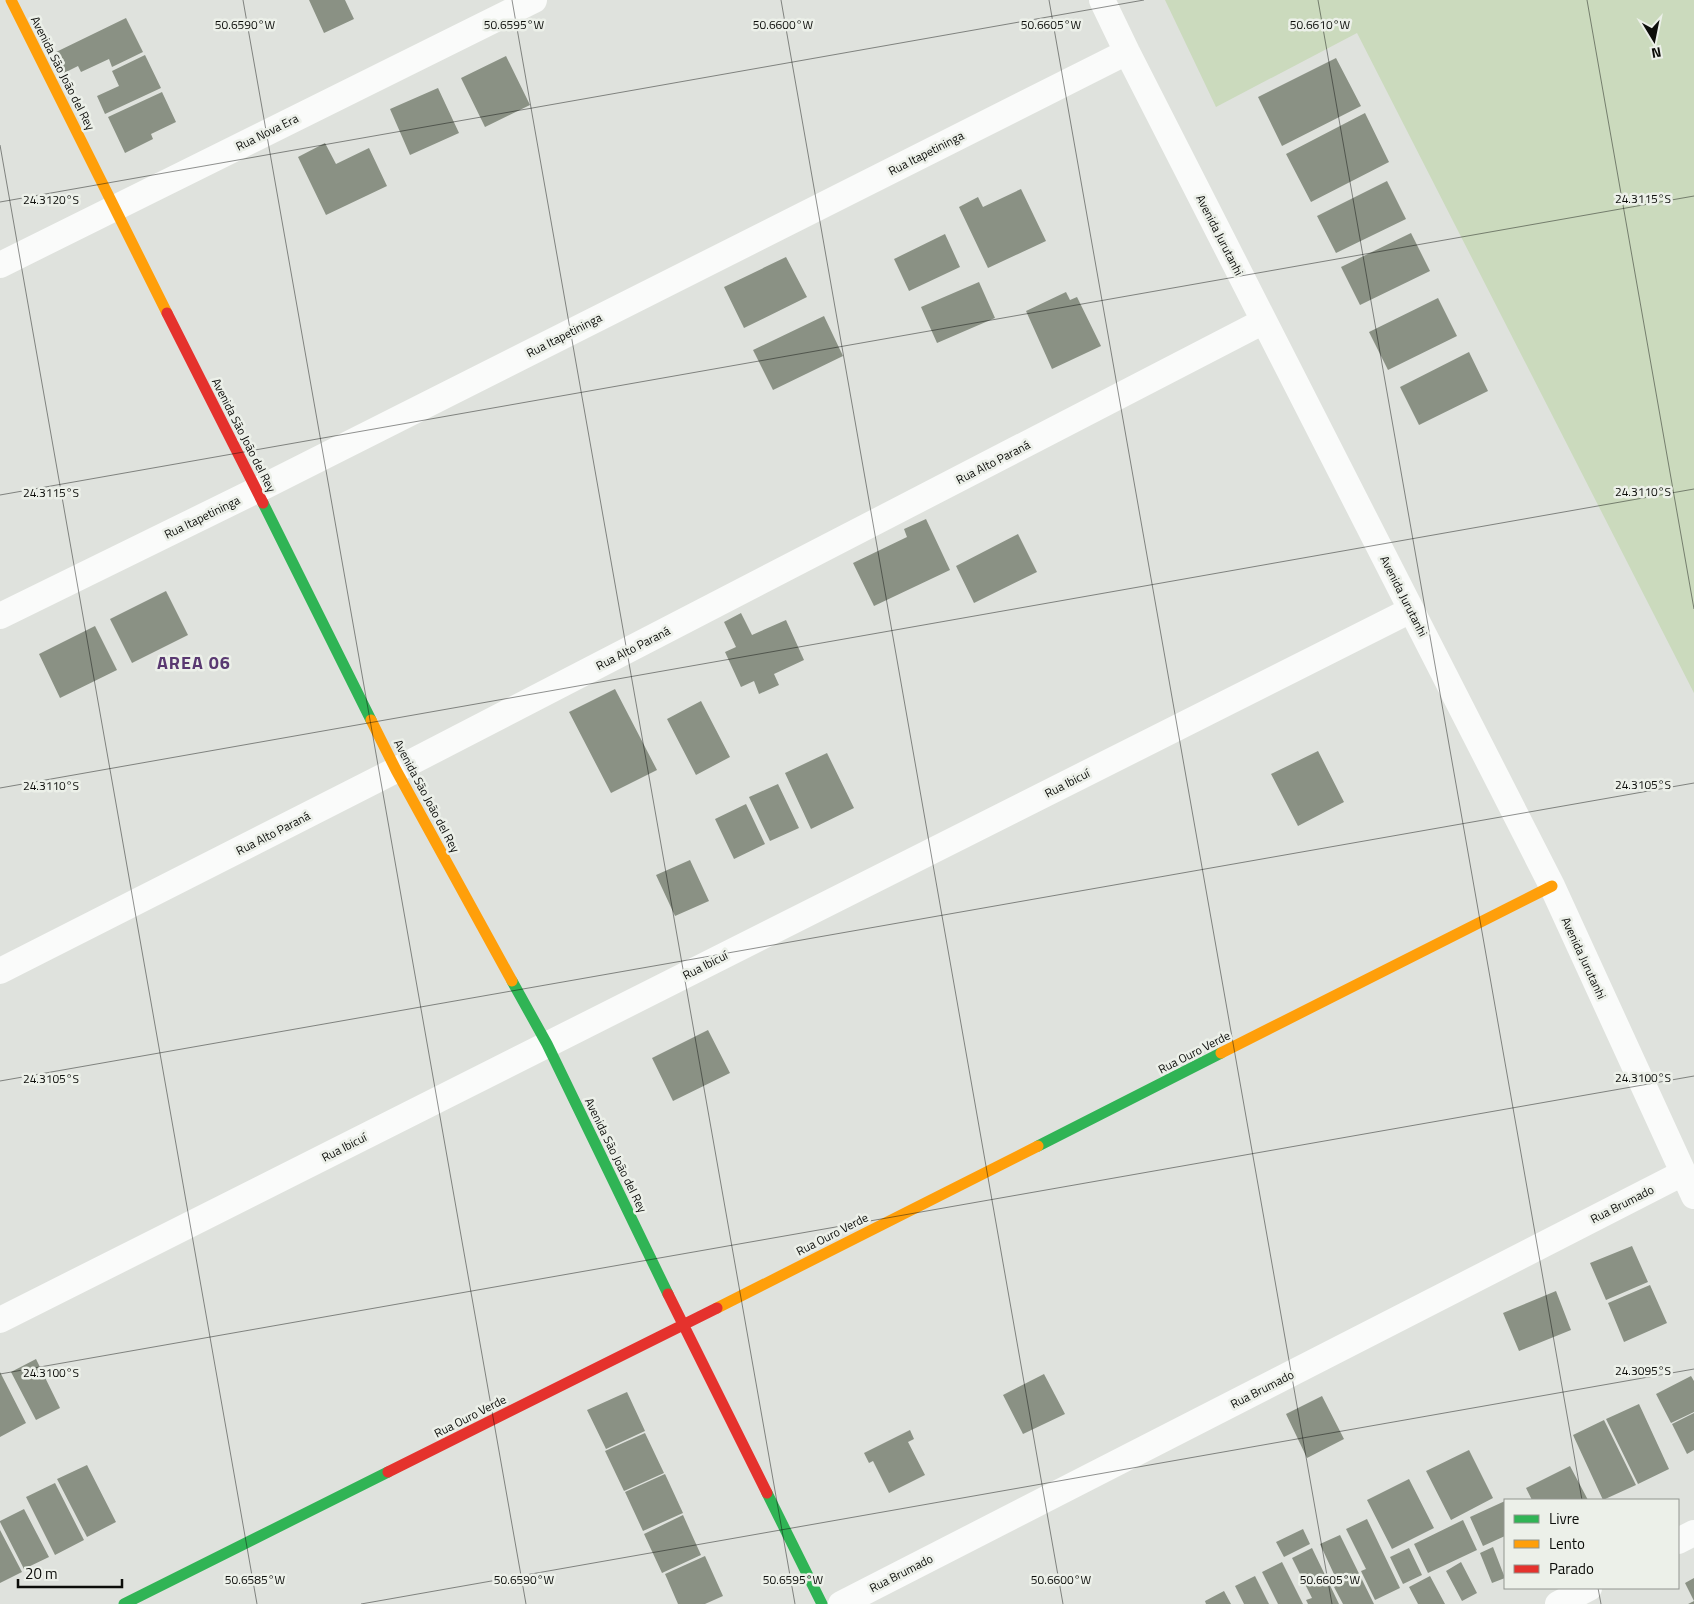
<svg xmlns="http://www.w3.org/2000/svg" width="1694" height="1604" viewBox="0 0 1694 1604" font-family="'Titillium Web',sans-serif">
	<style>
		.green { fill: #cbdabd }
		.building { fill: #8a9184 }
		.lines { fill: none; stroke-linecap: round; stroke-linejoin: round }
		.street { stroke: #fafbfa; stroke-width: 26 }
		.fast { stroke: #30b455; stroke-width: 11 }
		.slow { stroke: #ff9f0a; stroke-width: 11 }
		.jam { stroke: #e5322d; stroke-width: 11 }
		.ticks { fill: none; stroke: #0c0d0a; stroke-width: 1; stroke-opacity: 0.45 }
		.labels { text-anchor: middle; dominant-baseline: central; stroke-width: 5; stroke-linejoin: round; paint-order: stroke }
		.street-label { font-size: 12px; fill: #0c0d0a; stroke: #ecf0e9 }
		.district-label { font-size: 18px; font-weight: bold; letter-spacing: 1px; fill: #593871; stroke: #ecf0e9 }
		.ticks-label { font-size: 12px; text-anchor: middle; fill: #0c0d0a; stroke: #ecf0e9; stroke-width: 5; stroke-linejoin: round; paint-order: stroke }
	</style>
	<rect width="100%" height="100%" fill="#dfe2dd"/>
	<path class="green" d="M1165,0H1694V693L1357,33L1216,107Z"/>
	<path class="building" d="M309,0H345L354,19L324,33Z
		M126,18L143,52L112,67L109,59L81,72L78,66L64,73L54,53Z
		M145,55L161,88L105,114L97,96L119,86L112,71Z
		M506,56L530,105L485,127L461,78Z
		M1336,58L1361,106L1282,146L1258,97Z
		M438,88L459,133L410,155L390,109Z
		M162,92L176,122L151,134L153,139L125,153L108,117Z
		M1365,113L1389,162L1311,202L1286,154Z
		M325,143L336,164L369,148L387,186L326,215L298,157Z
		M1387,181L1406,219L1336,253L1317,216Z
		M1021,189L1046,241L988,268L959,207L978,197L983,207Z
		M1411,233L1430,271L1360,305L1341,267Z
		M945,234L960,267L909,291L894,259Z
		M786,257L807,297L744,328L724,287Z
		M979,282L995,318L937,343L921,307Z
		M1066,292L1070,300L1077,297L1101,346L1052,369L1026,311Z
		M1438,298L1457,336L1388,370L1369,332Z
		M824,316L843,356L773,390L753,350Z
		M1469,352L1488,391L1419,425L1400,387Z
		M926,519L950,570L874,606L853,563L907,537L904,529Z
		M1018,534L1037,572L974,603L956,566Z
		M166,591L188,635L132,663L110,619Z
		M741,613L752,635L786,620L804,660L774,674L779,685L759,694L754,681L741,687L725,652L736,647L724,622Z
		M95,626L117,670L60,698L39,654Z
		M615,689L657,770L611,793L569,712Z
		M701,701L730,757L696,775L667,719Z
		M1318,751L1344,802L1298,826L1271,774Z
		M827,753L854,808L811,829L785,773Z
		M778,784L799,828L770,841L749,797Z
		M746,804L765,844L734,859L715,819Z
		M690,860L709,901L675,916L656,875Z
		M708,1030L730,1073L673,1101L652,1058Z
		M1632,1246L1648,1282L1606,1300L1590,1263Z
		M1650,1285L1667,1323L1624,1342L1608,1303Z
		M1556,1291L1571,1330L1519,1351L1503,1313Z
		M36,1359L60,1408L36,1420L11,1372Z
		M0,1372L26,1423L0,1437Z
		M1044,1374L1065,1414L1023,1434L1003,1395Z
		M1691,1376L1694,1381V1412L1671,1423L1656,1394Z
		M627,1392L645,1431L606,1449L587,1410Z
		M1322,1396L1344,1439L1307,1458L1286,1414Z
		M1639,1404L1669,1469L1638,1484L1606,1419Z
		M1694,1413V1450L1687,1454L1672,1424Z
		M1604,1420L1636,1485L1603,1500L1573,1435Z
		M910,1430L914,1439L908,1442L925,1475L889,1493L873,1461L869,1463L864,1453Z
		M645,1433L664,1473L624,1491L605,1451Z
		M1469,1450L1493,1498L1451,1520L1426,1471Z
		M87,1465L116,1522L87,1537L57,1479Z
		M1570,1466L1588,1500H1532L1526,1488Z
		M665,1474L683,1513L643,1531L625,1492Z
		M1409,1479L1434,1528L1392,1549L1367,1500Z
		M55,1483L84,1540L55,1555L26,1497Z
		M1505,1501V1536L1483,1546L1470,1517Z
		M24,1509L49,1557L24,1569L0,1522V1521Z
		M683,1515L701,1555L662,1573L644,1534Z
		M1367,1519L1400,1588L1375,1600L1361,1571L1366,1569L1346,1529Z
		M1463,1520L1477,1550L1428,1573L1414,1544Z
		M1303,1529L1310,1544L1284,1557L1276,1542Z
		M0,1530L22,1572L0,1583Z
		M1340,1535L1374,1604H1343L1334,1587L1339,1585L1320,1544Z
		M1493,1547L1505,1578L1492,1583L1480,1553Z
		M1312,1548L1339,1604H1308L1306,1600L1312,1598L1292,1558Z
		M1409,1548L1422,1575L1403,1584L1390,1557Z
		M705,1556L723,1596L705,1604H678L665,1574Z
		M1282,1562L1303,1604H1278L1262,1572Z
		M1461,1562L1477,1593L1462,1601L1446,1571Z
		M1255,1576L1269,1604H1244L1235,1586Z
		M1430,1576L1445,1604H1418L1409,1587Z
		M1694,1578V1604H1688L1694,1601L1685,1583Z
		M1224,1591L1231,1604H1206L1205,1601Z"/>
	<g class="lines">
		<path class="street" d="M1102,0L1127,52L1552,886L1694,1196
			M0,265L534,0
			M0,616L257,490L1127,52
			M0,971L396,770L1264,321
			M0,1320L1411,610
			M1678,1541L1694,1533
			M841,1604L1683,1173
			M1558,1604L1589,1588"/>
		<path class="fast" d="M263,503L371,720
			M512,981L547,1044L668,1294
			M1038,1146L1221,1053
			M767,1493L822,1604
			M124,1604L388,1472"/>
		<path class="slow" d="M11,0L167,313
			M371,720L396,770L512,981
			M1221,1053L1552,886
			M717,1308L1038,1146"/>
		<path class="jam" d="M167,313L263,503
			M668,1294L767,1493
			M388,1472L717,1308"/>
	</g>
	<path class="ticks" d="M243,0L526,1604M512,0L795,1604M781,0L1063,1604M1049,0L1332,1604M1318,0L1582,1500M1587,0L1694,609M0,145L257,1604M0,202L1144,0M0,495L1694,196M0,788L1694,489M0,1081L1694,783M0,1374L1694,1076M1598,1588L1601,1604M361,1604L1694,1369"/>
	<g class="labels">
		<g class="street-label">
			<text transform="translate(63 73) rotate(63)">Avenida São João del Rey</text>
			<text transform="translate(267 132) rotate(-26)">Rua Nova Era</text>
			<text transform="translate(926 153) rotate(-27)">Rua Itapetininga</text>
			<text transform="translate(1220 235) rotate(63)">Avenida Jurutanhi</text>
			<text transform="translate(564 335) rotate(-27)">Rua Itapetininga</text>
			<text transform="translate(244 435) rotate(63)">Avenida São João del Rey</text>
			<text transform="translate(993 462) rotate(-27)">Rua Alto Paraná</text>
			<text transform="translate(202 517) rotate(-26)">Rua Itapetininga</text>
			<text transform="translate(1404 596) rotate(63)">Avenida Jurutanhi</text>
			<text transform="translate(633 648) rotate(-27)">Rua Alto Paraná</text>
			<text transform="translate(1067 783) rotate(-27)">Rua Ibicuí</text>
			<text transform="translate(427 796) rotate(62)">Avenida São João del Rey</text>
			<text transform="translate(273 833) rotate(-27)">Rua Alto Paraná</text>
			<text transform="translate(1584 958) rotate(65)">Avenida Jurutanhi</text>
			<text transform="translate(705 965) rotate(-27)">Rua Ibicuí</text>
			<text transform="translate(1194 1052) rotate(-27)">Rua Ouro Verde</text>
			<text transform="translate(344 1147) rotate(-27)">Rua Ibicuí</text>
			<text transform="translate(616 1155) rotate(64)">Avenida São João del Rey</text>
			<text transform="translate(1622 1204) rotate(-27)">Rua Brumado</text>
			<text transform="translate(832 1234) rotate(-27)">Rua Ouro Verde</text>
			<text transform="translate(1262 1389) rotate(-27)">Rua Brumado</text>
			<text transform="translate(470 1416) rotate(-27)">Rua Ouro Verde</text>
			<text transform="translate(901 1573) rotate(-27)">Rua Brumado</text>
		</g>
		<g class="district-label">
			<text x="194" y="662">AREA 06</text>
		</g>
	</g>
	<g class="ticks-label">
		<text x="245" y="29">50.6590°W</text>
		<text x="514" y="29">50.6595°W</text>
		<text x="783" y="29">50.6600°W</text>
		<text x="1051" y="29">50.6605°W</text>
		<text x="1320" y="29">50.6610°W</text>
		<text x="1643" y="203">24.3115°S</text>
		<text x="51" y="204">24.3120°S</text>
		<text x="1643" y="496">24.3110°S</text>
		<text x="51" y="497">24.3115°S</text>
		<text x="1643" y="789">24.3105°S</text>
		<text x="51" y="790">24.3110°S</text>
		<text x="1643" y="1082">24.3100°S</text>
		<text x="51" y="1083">24.3105°S</text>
		<text x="1643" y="1375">24.3095°S</text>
		<text x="51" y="1377">24.3100°S</text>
		<text x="255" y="1584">50.6585°W</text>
		<text x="524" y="1584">50.6590°W</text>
		<text x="793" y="1584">50.6595°W</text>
		<text x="1061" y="1584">50.6600°W</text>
		<text x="1330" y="1584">50.6605°W</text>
	</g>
	<rect x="1504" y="1499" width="175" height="90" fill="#ecf0e9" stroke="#929590"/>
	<rect x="1514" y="1515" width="25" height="8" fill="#30b455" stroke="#929590"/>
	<text x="1549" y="1524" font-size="15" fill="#0c0d0a">Livre</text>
	<rect x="1514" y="1540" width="25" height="8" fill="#ff9f0a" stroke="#929590"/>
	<text x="1549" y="1549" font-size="15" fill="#0c0d0a">Lento</text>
	<rect x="1514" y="1565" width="25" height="8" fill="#e5322d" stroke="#929590"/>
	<text x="1549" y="1574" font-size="15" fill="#0c0d0a">Parado</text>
	<g transform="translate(1654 40) rotate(170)" stroke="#ecf0e9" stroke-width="4" paint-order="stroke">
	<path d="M0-4L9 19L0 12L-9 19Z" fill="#0c0d0a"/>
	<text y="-8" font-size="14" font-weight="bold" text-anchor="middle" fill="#0c0d0a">N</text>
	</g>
	<path d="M18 1579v8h104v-8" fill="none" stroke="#0c0d0a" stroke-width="2.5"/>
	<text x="25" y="1579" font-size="15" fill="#0c0d0a" stroke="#ecf0e9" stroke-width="4" paint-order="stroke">20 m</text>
</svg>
